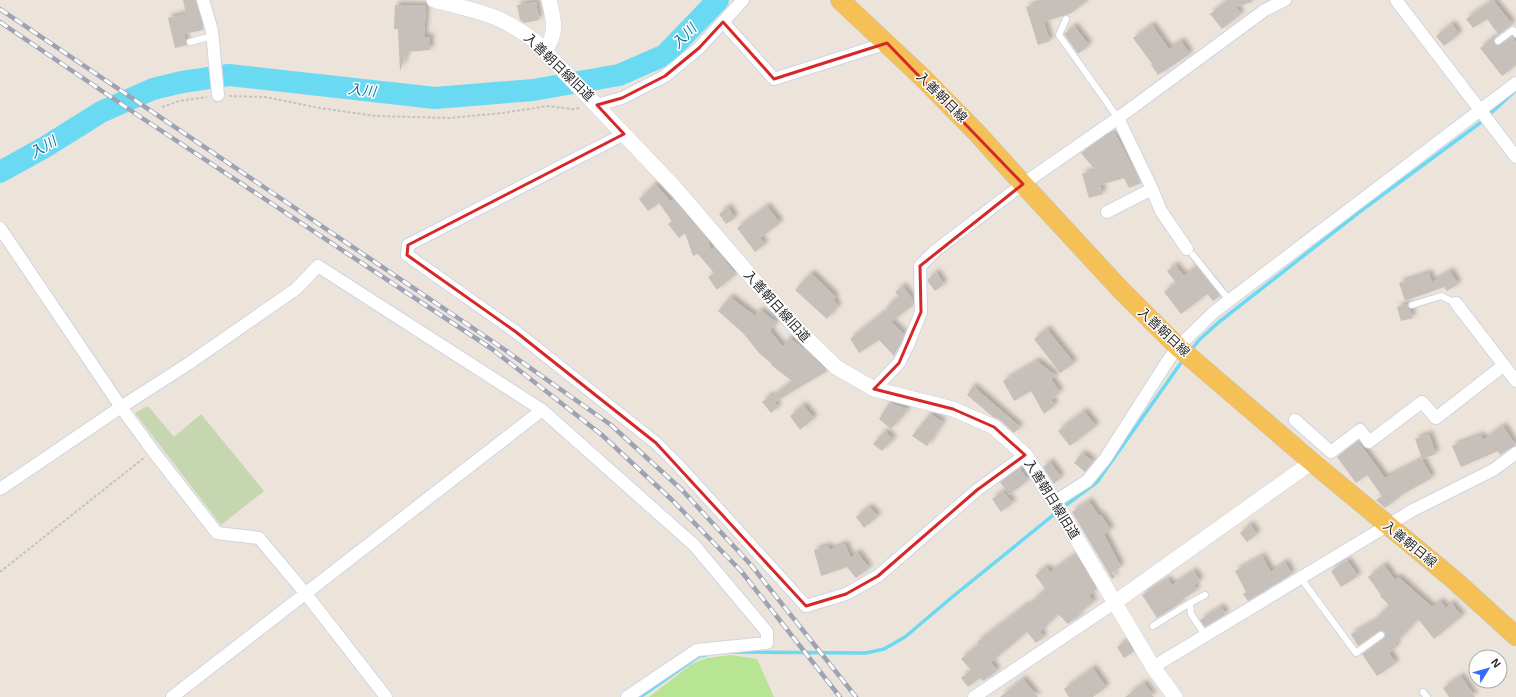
<svg xmlns="http://www.w3.org/2000/svg" width="1516" height="697" viewBox="0 0 1516 697" font-family="Arial,'Noto Sans JP',sans-serif">
	<style>
		.green { fill: #b7e594 }
		.cemetery { fill: #c6d6b0 }
		.lines { fill: none; stroke-linecap: round; stroke-linejoin: round }
		.stream { stroke: #69daf2; stroke-width: 3.5 }
		.river { stroke: #69daf2; stroke-width: 22 }
		.building { fill: #c7c0ba; filter: url(#shadow) }
		.service-casing { stroke: #cfd5e3; stroke-width: 8 }
		.minor-casing { stroke: #cfd5e3; stroke-width: 14 }
		.tertiary-casing { stroke: #cfd5e3; stroke-width: 16 }
		.primary-casing { stroke: #c3c3c3; stroke-width: 20 }
		.path { stroke: #c3c3c3; stroke-width: 2; stroke-dasharray: 3 2; stroke-linecap: butt }
		.service { stroke: #fff; stroke-width: 6 }
		.minor { stroke: #fff; stroke-width: 12 }
		.tertiary { stroke: #fff; stroke-width: 15 }
		.primary { stroke: #f5c156; stroke-width: 19 }
		.rail-casing { stroke: #9da2b4; stroke-width: 4.5 }
		.rail { stroke: #fff; stroke-width: 3; stroke-dasharray: 9; stroke-linecap: butt }
		.marked { fill: none; stroke: #d62828; stroke-width: 3; stroke-linejoin: round }
		.labels { text-anchor: middle; dominant-baseline: central; stroke-width: 3; stroke-linejoin: round; paint-order: stroke }
		.street-label { font-size: 13px; fill: #292929; stroke: #fff }
		.water-label { font-size: 14px; font-style: italic; fill: #09779d; stroke: #fff }
	</style>
	<defs>
		<filter id="shadow"><feDropShadow dx="3.5" dy="-3.5" stdDeviation="2" flood-color="#0004"/></filter>
	</defs>
	<rect width="100%" height="100%" fill="#ece3da"/>
	<path class="green" d="M731,655L757,659L774,697H649L692,664L707,658Z"/>
	<path class="cemetery" d="M148,406L174,437L201,414L264,491L221,525L135,413Z"/>
	<g class="lines">
		<path class="stream" d="M1191,350L1200,339L1219,322L1362,210L1480,123L1514,92
			M1062,508L1097,482L1183,360
			M734,652L866,653L884,649L905,637L951,598L1057,512
			M640,697L699,656L706,655"/>
		<path class="river" d="M0,172L45,147L101,112L153,89L182,82L229,75L435,98L533,90L619,75L665,55L718,0"/>
	</g>
	<path class="building" d="M183,0H196L203,30L184,34L187,45L175,48L168,18L186,14Z
		M1048,0H1088L1070,14L1065,15L1044,22L1050,41L1038,45L1026,7Z
		M1227,0H1252V2L1236,7L1241,14L1222,29L1211,15H1209Z
		M1493,0L1512,24L1495,38L1494,43L1497,45H1500L1512,37L1516,42V65L1502,76L1480,48L1498,34L1487,19L1473,28L1466,19Z
		M536,2L539,20L524,23L520,20L517,5Z
		M395,5L426,6L424,37H430V50L407,52L400,71L398,29H394Z
		M1452,24L1459,34L1444,46L1436,36Z
		M1152,25L1169,49L1181,41L1190,54L1158,75L1151,65L1152,64L1133,38Z
		M1074,26L1089,45L1078,54L1064,34Z
		M1115,133L1141,183L1129,188L1124,178L1100,185L1103,194L1089,198L1082,174L1095,170L1081,153L1102,138Z
		M655,184L671,202L673,199L708,240L711,250L714,247L736,274L717,290L708,277L714,273L698,254L693,256L685,233L679,238L668,224L672,221L659,203L648,211L639,199Z
		M767,206L780,223L760,238L765,244L755,252L737,228Z
		M728,207L735,218L726,224L719,214Z
		M1175,265L1184,276L1196,266L1220,296L1213,301L1207,294L1181,314L1164,292L1176,283L1167,271Z
		M1450,271L1458,284L1447,291L1444,287L1405,301L1399,283L1429,273L1432,282Z
		M936,272L944,284L935,291L928,282V279Z
		M811,273L836,297L833,299L838,306L827,319L795,290Z
		M903,286L913,300V305L891,322L904,334L894,356L879,340L859,353L850,339L888,309L886,307L899,297L895,292Z
		M730,297L755,316L760,310L776,322L770,331L783,347L789,338L805,349L827,371L775,402L772,397L792,381L771,365L772,364L759,353L743,333L718,311Z
		M1408,304L1413,318L1401,321L1397,307Z
		M1047,329L1074,363L1060,373L1034,339Z
		M1037,361L1056,376L1051,379L1060,392L1051,400L1055,405L1044,414L1031,391L1014,401L1003,381Z
		M973,386L1020,427L1014,433L1000,420L993,417L967,395Z
		M770,395L778,407L771,413L762,402Z
		M889,403L908,409L891,429L879,419Z
		M803,405L814,418L800,430L790,416Z
		M1084,411L1096,426L1070,446L1058,431Z
		M930,414L943,422L927,446L912,436Z
		M1503,426L1516,446L1512,447L1500,455L1498,451L1461,467L1452,446L1481,435L1483,440Z
		M885,431L893,439L882,451L873,444Z
		M1429,434L1436,454L1422,459L1415,439Z
		M1358,441L1385,478L1422,459L1432,478L1403,494L1385,508L1376,500L1382,496L1367,475L1356,483L1337,457Z
		M1082,453L1093,461L1085,472L1074,463Z
		M1050,462L1061,477L1054,484L1043,467Z
		M1019,468L1028,480L1009,495L1000,482Z
		M1003,491L1013,503L1001,512L992,499Z
		M1089,501L1099,516L1101,515L1111,530L1104,534L1121,567L1112,572L1115,577L1112,579L1072,512Z
		M869,507L878,516L864,528L856,517Z
		M1250,524L1257,534L1247,542L1240,533Z
		M845,544L851,558L857,552L869,568L856,578L847,567L821,576L814,550L828,546L830,550Z
		M1076,554L1097,589L1089,595L1094,602L1079,613L1080,615L1068,624L1058,614L1040,632L1044,637L1036,643L1027,632L991,662L997,671L983,681L980,678L968,687L961,678L971,670L961,659L979,644L977,642L1026,605L1027,607L1045,589L1035,575L1046,567L1050,572Z
		M1262,556L1271,572L1285,562L1292,574L1248,601L1243,594L1246,592L1235,571Z
		M1347,560L1358,576L1341,587L1331,571Z
		M1384,565L1395,580L1398,577L1432,607L1440,601L1446,608L1451,603L1462,616L1434,639L1418,619L1395,644L1397,646L1389,653L1396,663L1377,676L1362,654L1384,639L1385,636V633L1382,631H1379L1358,646L1351,634L1373,622L1389,605L1380,596L1381,595L1368,577Z
		M1194,571L1200,581L1194,585L1197,590L1181,600L1182,602L1157,618L1142,595L1168,579L1172,585Z
		M1221,607L1226,614L1205,627L1200,620Z
		M1127,640L1133,652L1124,658L1117,647Z
		M1093,668L1106,687L1093,697H1069L1064,689Z
		M1461,676L1475,697H1449L1443,688Z
		M1023,679L1038,697H1000Z
		M1144,683L1154,697H1125Z"/>
	<g class="lines">
		<defs>
			<path id="service" d="M1066,19L1059,35L1118,118
				M1498,41L1513,30L1516,34
				M190,42L212,36
				M1193,255L1229,300
				M1412,305L1441,296L1456,303
				M1300,577L1356,653L1381,635
				M1205,595L1190,603L1191,614L1205,635
				M1153,626L1190,603
				M1423,692L1427,697"/>
			<path id="minor" d="M203,0L212,31L218,95
				M1396,0L1516,157
				M723,22L774,79L887,43
				M597,105L622,98L665,76L699,48L743,0
				M624,134L408,245L407,255L516,332L656,443L679,466L806,606L846,594L878,576L977,490L1025,455
				M1152,189L1161,211L1187,249
				M1107,212L1152,189L1118,118
				M0,228L121,407L153,451L217,533L259,538L306,594L386,697
				M1456,303L1516,381
				M874,389L899,363L908,345L921,312L920,266L935,251L1023,184L1118,118L1265,10L1285,0
				M1295,420L1331,452L1360,430L1369,442L1422,402L1436,418L1504,365
				M0,489L121,407L188,364L296,289L318,266L542,410L694,545L767,632V643L697,650L627,697
				M1054,502L1087,481L1105,459L1167,362L1178,347L1214,312L1516,83
				M1153,667L1413,510L1493,470L1516,453
				M172,697L542,410
				M974,697L1114,603"/>
			<path id="tertiary" d="M434,0C456,6 478,10 499,19C512,25 523,33 534,40L676,189L752,278L803,335L836,367L874,389L953,409L994,427L1025,455L1064,517L1153,667L1175,697
				M544,51C558,34 554,20 549,0
				M1114,603L1312,462"/>
			<path id="primary" d="M840,0L922,77L977,133L1023,184L1120,289L1178,347L1312,462L1453,579L1516,636"/>
		</defs>
		<use href="#service" class="service-casing"/>
		<use href="#minor" class="minor-casing"/>
		<use href="#tertiary" class="tertiary-casing"/>
		<use href="#primary" class="primary-casing"/>
		<path class="path" d="M229,96L265,97L320,108L376,116L450,118L502,113L547,106L572,109L580,108
			M162,107L179,101L207,97
			M0,572L145,457"/>
		<use href="#service" class="service"/>
		<use href="#minor" class="minor"/>
		<use href="#tertiary" class="tertiary"/>
		<use href="#primary" class="primary"/>
		<defs>
			<path id="rail" d="M0,9L495,343L611,425L682,490L751,565L856,697
				M0,22L142,118L492,349L602,435L672,500L741,571L840,697"/>
		</defs>
		<use href="#rail" class="rail-casing"/>
		<use href="#rail" class="rail"/>
	</g>
	<path class="marked" d="M723,22L774,79L887,43L1023,184L920,266L921,312L899,363L874,389L953,409L994,427L1025,455L977,490L878,576L846,594L806,606L656,443L516,332L407,255L408,245L624,134L597,105L622,98L665,76L699,48Z"/>
	<g class="labels">
		<g class="street-label">
			<text transform="translate(559 67) rotate(44)">入善朝日線旧道</text>
			<text transform="translate(942 97) rotate(45)">入善朝日線</text>
			<text transform="translate(777 306) rotate(48)">入善朝日線旧道</text>
			<text transform="translate(1164 332) rotate(43)">入善朝日線</text>
			<text transform="translate(1052 499) rotate(58)">入善朝日線旧道</text>
			<text transform="translate(1410 544) rotate(39)">入善朝日線</text>
		</g>
		<g class="water-label">
			<text transform="translate(684 36) rotate(-46)">入川</text>
			<text transform="translate(362 90) rotate(6)">入川</text>
			<text transform="translate(43 147) rotate(-31)">入川</text>
		</g>
	</g>
	<g transform="translate(1488 669) rotate(53)"><circle r="19" fill="#ffffff" stroke="#a9a9a9"/>
	<path d="M0-3L7 15L0 10L-7 15Z" fill="#346cff"/>
	<text y="-6" font-size="11" font-weight="bold" text-anchor="middle" fill="#292929">N</text>
	</g>
</svg>
